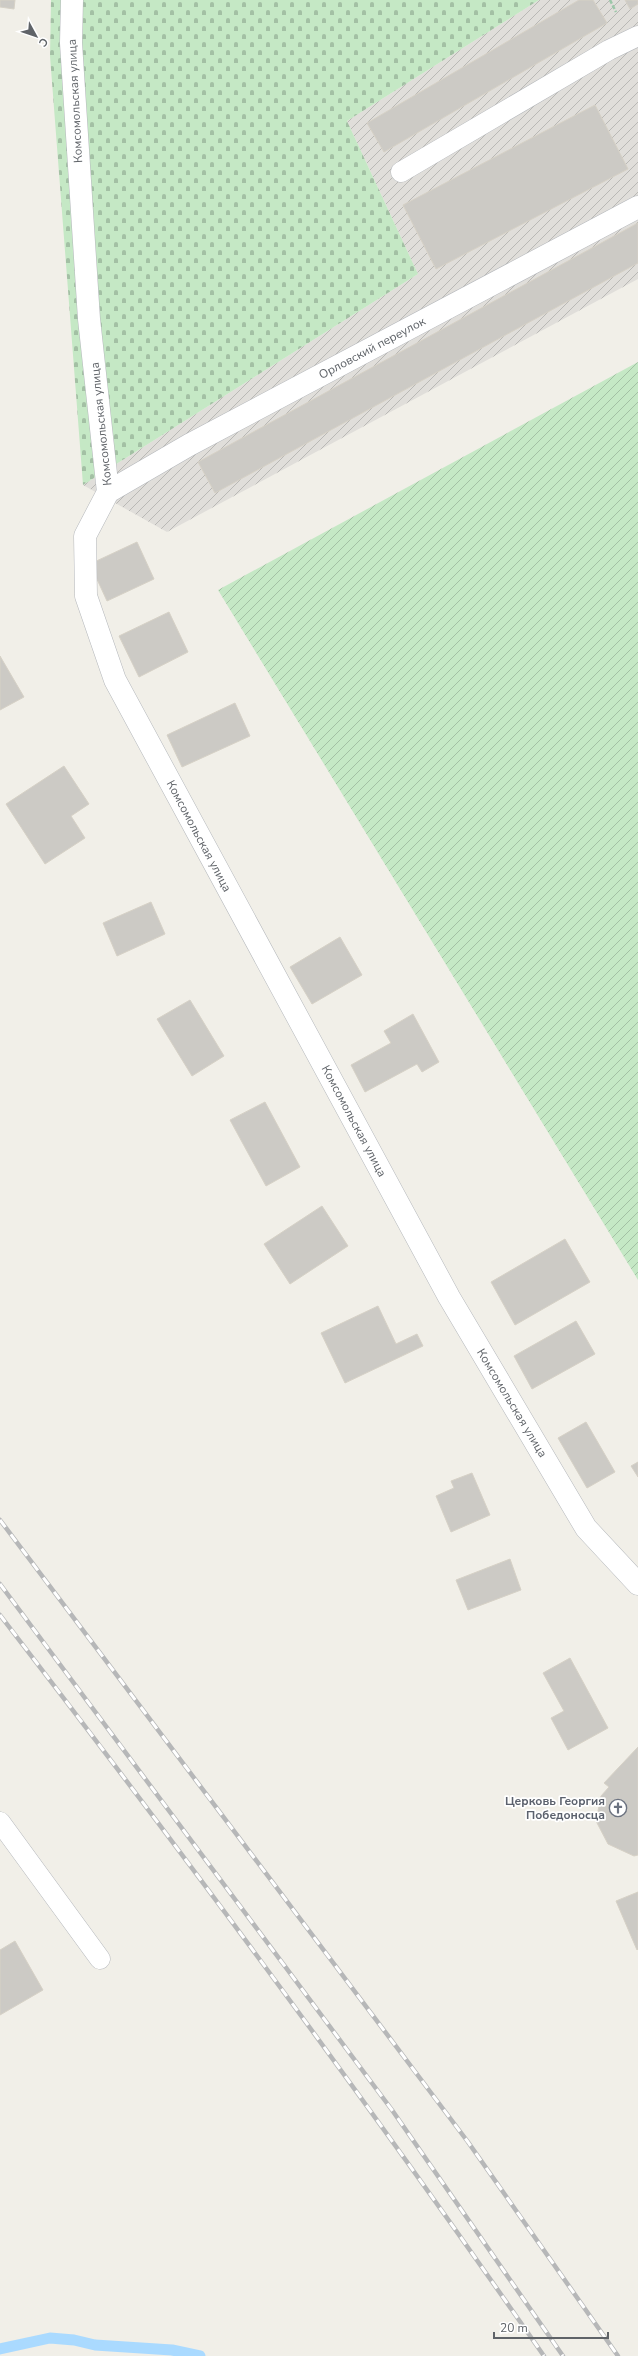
<svg xmlns="http://www.w3.org/2000/svg" width="638" height="2356" viewBox="0 0 638 2356" font-family="'Nunito Sans',sans-serif">
	<style>
		.industrial { fill: url(#industrial-furrows) }
		.cemetery { fill: url(#cemetery-stones) }
		.garden { fill: url(#garden-furrows) }
		.lines { fill: none; stroke-linecap: round; stroke-linejoin: round }
		.stream { stroke: #aadaff; stroke-width: 11 }
		.building { fill: #cccac5; stroke: #d6d1c6 }
		.service-casing { stroke: #b5b8bc; stroke-width: 21 }
		.minor-casing { stroke: #b5b8bc; stroke-width: 23 }
		.path { stroke: #9cc7a9; stroke-width: 2.5; stroke-dasharray: 4 2; stroke-linecap: butt }
		.service { stroke: #fff; stroke-width: 20 }
		.minor { stroke: #fff; stroke-width: 22 }
		.rail-casing { stroke: #b6b7b8; stroke-width: 4.5 }
		.rail { stroke: #fff; stroke-width: 3; stroke-dasharray: 9; stroke-linecap: butt }
		.labels { text-anchor: middle; dominant-baseline: central; stroke-width: 3.5; stroke-linejoin: round; paint-order: stroke }
		.street-label { font-size: 12px; fill: #5f6368; stroke: #fff }
		.worship-label { font-size: 12px; font-weight: bold; fill: #5b616d; stroke: #fff; text-anchor: end }
	</style>
	<defs>
		<pattern id="industrial-furrows" width="10" height="10" patternUnits="userSpaceOnUse"><rect width="10" height="10" fill="#e0deda"/><path d="M-1 1l2-2M0 10L10 0M9 11l2-2" fill="none" stroke="#b9b8b5"/></pattern>
		<pattern id="cemetery-stones" width="16" height="16" patternUnits="userSpaceOnUse"><rect width="16" height="16" fill="#c5e8c5"/><path d="M2 7V4a2 2 0 0 1 4 0v3zM10 15v-3a2 2 0 0 1 4 0v3z" fill="#a3c0a4"/></pattern>
		<pattern id="garden-furrows" width="10" height="10" patternUnits="userSpaceOnUse"><rect width="10" height="10" fill="#c5e8c5"/><path d="M-1 1l2-2M0 10L10 0M9 11l2-2" fill="none" stroke="#a3c0a4"/></pattern>
	</defs>
	<rect width="100%" height="100%" fill="#f1efe8"/>
	<path class="industrial" d="M539,0H638V279L167,532L83,485L418,274L347,121Z"/>
	<path class="cemetery" d="M51,0H539L347,121L418,274L83,485L50,56Z"/>
	<path class="garden" d="M638,362V1280L218,590Z"/>
	<g class="lines">
		<path class="stream" d="M0,2349L50,2338L74,2340L95,2345L172,2350L200,2356"/>
	</g>
	<path class="building" d="M0,0H15L14,9L0,7Z
		M579,0H593L607,23L384,152L367,123Z
		M625,0H638V4L630,9Z
		M595,105L628,169L436,269L403,205Z
		M638,223V263L215,493L198,462Z
		M137,542L154,579L107,601L90,564Z
		M169,612L188,652L139,677L119,636Z
		M0,656L24,697L0,710Z
		M235,703L250,736L182,767L167,735Z
		M64,766L89,804L71,816L85,838L45,864L6,804Z
		M151,902L165,934L117,956L103,923Z
		M340,937L362,975L312,1004L290,967Z
		M190,1000L224,1056L192,1076L157,1019Z
		M413,1014L439,1062L422,1072L417,1064L365,1092L351,1065L391,1043L384,1031Z
		M265,1102L300,1167L266,1186L230,1120Z
		M322,1206L348,1246L290,1284L264,1244Z
		M565,1239L590,1282L515,1325L491,1282Z
		M378,1306L396,1344L417,1334L423,1346L345,1383L321,1333Z
		M576,1321L595,1354L532,1389L514,1356Z
		M586,1422L615,1472L587,1488L558,1438Z
		M638,1462V1477L631,1466Z
		M472,1473L490,1515L451,1532L436,1496L454,1488L451,1481Z
		M510,1559L521,1590L468,1610L456,1580Z
		M570,1658L608,1728L568,1750L551,1718L564,1711L543,1673Z
		M638,1747V1855L634,1856L608,1844L596,1821L601,1796L609,1787L604,1783Z
		M638,1892V1949L637,1950L616,1901Z
		M15,1941L43,1990L0,2015V1950Z"/>
	<g class="lines">
		<defs>
			<path id="service" d="M401,172L609,50L638,36
				M0,1822L100,1959"/>
			<path id="minor" d="M72,0L71,43L89,319L108,492L85,536L86,596L115,680L449,1297L586,1528L638,1584
				M108,492L189,445L638,207"/>
		</defs>
		<use href="#service" class="service-casing"/>
		<use href="#minor" class="minor-casing"/>
		<path class="path" d="M610,0L616,12"/>
		<use href="#service" class="service"/>
		<use href="#minor" class="minor"/>
		<defs>
			<path id="rail" d="M0,1520L468,2142L618,2356
				M0,1584L392,2110L563,2356
				M0,1615C187,1858 369,2104 544,2356"/>
		</defs>
		<use href="#rail" class="rail-casing"/>
		<use href="#rail" class="rail"/>
	</g>
	<defs>
		<symbol id="church-ring" viewBox="-11 -11 22 22"><circle r="9.5" fill="#fff" stroke="#6b7280" stroke-width="1.5"/><path d="M-1.2-6h2.4v3.5h3.3v2.4h-3.3V6h-2.4V-.1h-3.3v-2.4h3.3Z" fill="#6b7280"/></symbol>
	</defs>
	<g fill-rule="evenodd">
		<use href="#church-ring" x="608" y="1798" width="20" height="20"/>
	</g>
	<g class="labels">
		<g class="street-label">
			<text transform="translate(75 101) rotate(-93)">Комсомольская улица</text>
			<text transform="translate(372 348) rotate(-28)">Орловский переулок</text>
			<text transform="translate(101 424) rotate(-96)">Комсомольская улица</text>
			<text transform="translate(199 836) rotate(62)">Комсомольская улица</text>
			<text transform="translate(354 1121) rotate(62)">Комсомольская улица</text>
			<text transform="translate(512 1403) rotate(59)">Комсомольская улица</text>
		</g>
		<g class="worship-label">
			<text x="605" y="1801">Церковь Георгия<tspan x="605" dy="14">Победоносца</tspan></text>
		</g>
	</g>
	<g transform="translate(36 36) rotate(130)" stroke="#ffffff" stroke-width="3" paint-order="stroke">
	<path d="M0-3L7 15L0 10L-7 15Z" fill="#5f6368"/>
	<text y="-6" font-size="11" font-weight="bold" text-anchor="middle" fill="#5f6368">С</text>
	</g>
	<path d="M494 2332v6h114v-6" fill="none" stroke="#5f6368" stroke-width="2"/>
	<text x="500" y="2332" font-size="12" fill="#5f6368" stroke="#ffffff" stroke-width="3" paint-order="stroke">20 m</text>
</svg>
